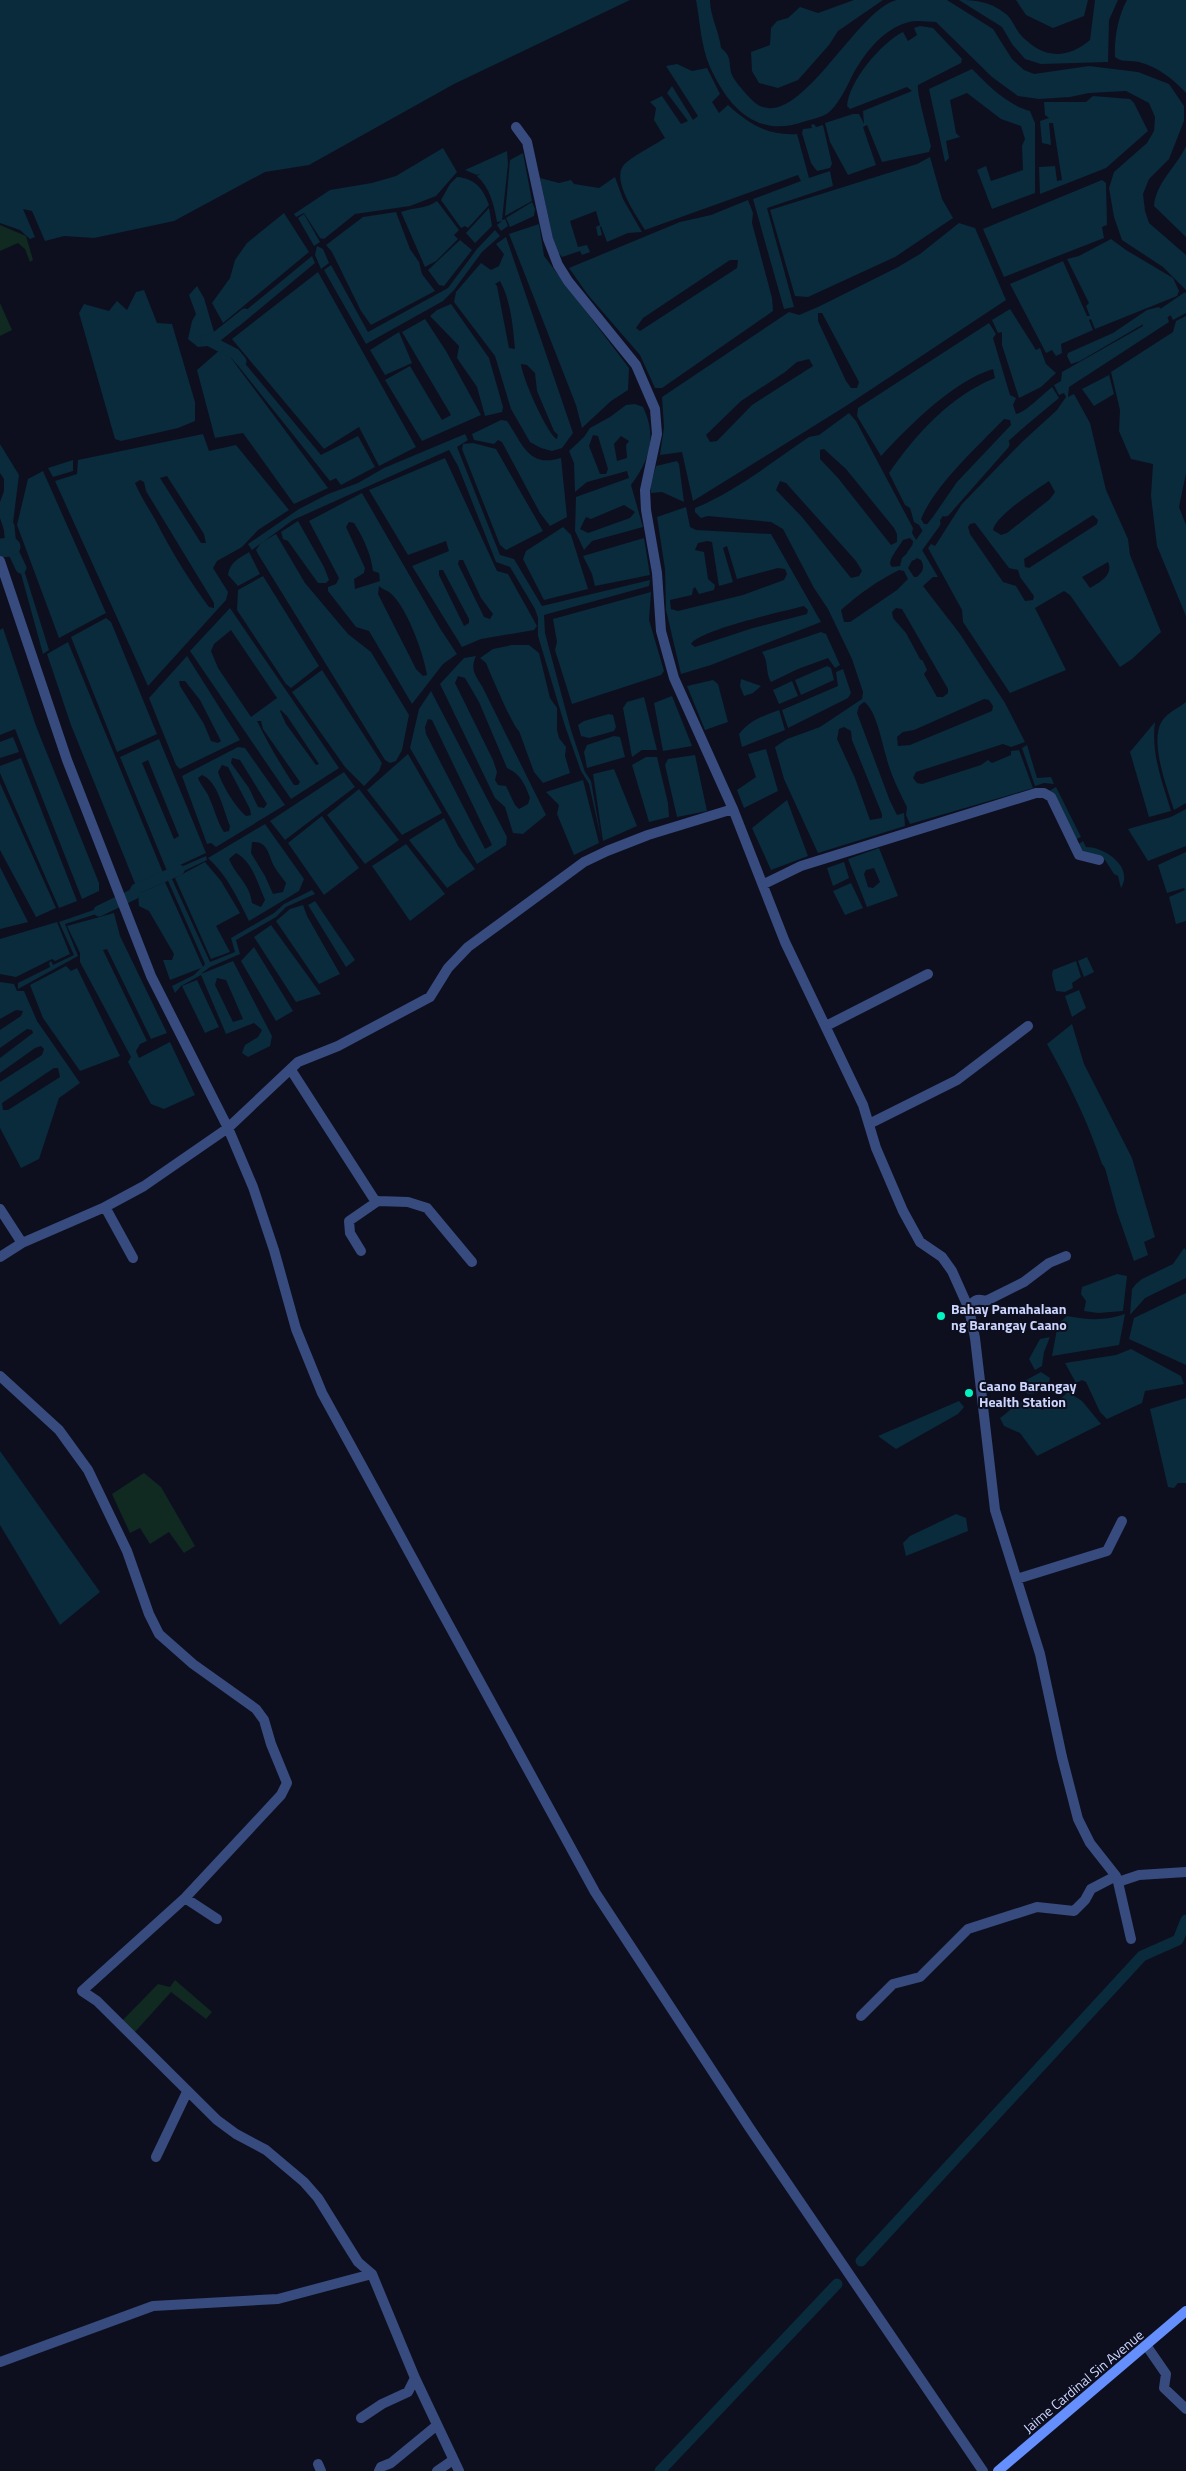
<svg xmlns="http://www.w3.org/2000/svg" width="1186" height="2471" viewBox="0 0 1186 2471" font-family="'Titillium Web',sans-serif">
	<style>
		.green { fill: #102921 }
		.water { fill: #092b3c; fill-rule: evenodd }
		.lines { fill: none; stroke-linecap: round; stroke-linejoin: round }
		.canal { stroke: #092b3c; stroke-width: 11 }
		.river { stroke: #092b3c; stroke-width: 19 }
		.minor { stroke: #384b7e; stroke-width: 10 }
		.secondary { stroke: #648ffd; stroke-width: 10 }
		.poi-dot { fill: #03f3c1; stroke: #0d0f1f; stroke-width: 2 }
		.labels { text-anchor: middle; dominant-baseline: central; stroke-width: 4; stroke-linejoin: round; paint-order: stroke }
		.poi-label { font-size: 14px; font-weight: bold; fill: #ccd5fe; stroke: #0d0f1f; text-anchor: start }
		.street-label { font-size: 14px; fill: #ccd5fe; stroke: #0d0f1f }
	</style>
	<rect width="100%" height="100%" fill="#0d0f1f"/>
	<path class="green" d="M0,225L26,236L33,260L30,262L25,249L18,243L0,251Z
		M0,303L12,330L0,336Z
		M144,1473L161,1487L195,1546L184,1553L169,1532L150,1544L140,1528L130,1533L112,1494Z
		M175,1980L212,2012L206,2019L171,1992L134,2033L121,2022L158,1984L170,1987Z"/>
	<path class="water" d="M0,0H630L454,84L309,165L265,172L174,221L94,238L64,236L45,241L32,211L23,209L35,237L30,239L20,230L0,223Z
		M696,0H710C710,16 719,31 721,48C733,57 728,64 732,75C735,82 753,103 760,106C802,126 857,9 897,0H947L993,29L1012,59L1024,70L1034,74L1089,66L1138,72L1169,84L1184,106V121L1169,159L1149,179L1143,194L1145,211L1149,223L1186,255V290L1163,267L1122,240L1114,217L1109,188L1114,172L1147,143L1154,131L1155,117L1149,103L1126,91L1089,93L1070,97L1039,99L1018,96L992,77L936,22C927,22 917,20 909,22C882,29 863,55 851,78C846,89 837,106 828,113C822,117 813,119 806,121C758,139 729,109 710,67C701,47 700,21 696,0Z
		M854,0H883L838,31L829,45L798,80L778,88L759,83L752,71L751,52L770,45L771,28L777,21L788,18L800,7L818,13Z
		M959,0C977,0 991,2 1006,14C1011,18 1015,27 1019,33C1041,58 1065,61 1090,40L1095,0H1118L1109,20L1108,62L1041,64L1025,59L1012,44L1002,27Z
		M1016,0H1088L1084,16L1053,28L1026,15Z
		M1127,0H1186V93C1173,79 1158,67 1139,62C1130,60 1122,63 1115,57C1114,39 1118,16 1127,0Z
		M920,26L933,28L962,59L961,63L918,85C916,90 929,137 931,146L929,152L882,162L867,125L863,127L876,165L848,175L830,142L825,123L853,114H859L864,124L863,111L912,91L907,87L850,109L847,106C849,81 881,43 903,32L908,41L917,35L914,28Z
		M677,64L692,71L707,68L720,94L712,102L719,113L728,105C749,124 768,136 797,134L809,178L830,171L833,186L767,208L794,307L784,309L753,199L801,181L798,175L645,230C637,216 612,182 623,166C630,157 655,145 665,138L654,120L656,108L650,102L662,96L681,124L688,121L667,93L672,86L693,120L698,116L666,66Z
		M972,69C989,86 1006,104 1030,111L1035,123V193L992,209L977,170L986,166L991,181L1023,170L1022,146L1025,139L1021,126L1001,119L967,93L950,100L956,133L960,137L946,141L949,158L945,162L929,89Z
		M1093,96L1130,99L1134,103L1148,131L1106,168L1040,194L1039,167L1055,166L1057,181L1062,180L1053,123H1049L1051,145L1042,143L1040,121L1049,118L1045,115L1044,102H1086Z
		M814,124L816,127L823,125L832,164L830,168L817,171L811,163L802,133L803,129L812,128L811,125Z
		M1186,146V237L1154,206C1156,182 1176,168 1186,146Z
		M443,148L457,172L436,196L410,206L355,214L324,239L320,238L304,213L296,217L294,214L330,190L372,183L396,176Z
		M507,151L508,164L502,220L505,219L508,226L501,231L497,225L502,221L497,222C494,205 490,188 477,176L480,174L477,175L465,170Z
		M523,153L532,201L505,216L510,160Z
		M930,157L942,199L953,218L895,257L808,297L795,296L770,210L917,164Z
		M457,177C475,178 484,190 489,205L468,228L465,226L461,228L441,200L450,184Z
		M615,177L623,199L642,232L628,233L607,242L601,226L600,227L602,235L598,236L596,227L600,225L596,211L570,221L578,247L587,245L590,252L582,255L580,251L562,257L555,249L540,178L559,183L571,180L574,184L599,188Z
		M1102,180L1106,183L1107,225L1102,227L1104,238L1004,277L983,229Z
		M748,200L753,213L752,223L772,298L773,311L662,388H655L640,355L588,295L569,268L680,222L711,215ZM730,260H738L737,268L640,331L636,328L643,318Z
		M437,201L459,230L454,235L458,239L436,261L425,267L401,212C414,207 426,209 437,201Z
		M532,202L535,209L534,216L510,227L506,218Z
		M489,208L492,226L475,243L466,233Z
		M396,212L410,249L419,262L422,274L435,291L371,325L361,311L332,252L326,245L363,217Z
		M284,213L309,252L223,323L212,303L230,278L235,260L247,243Z
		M304,214L320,242L314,246L298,218Z
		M959,223L975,228L1006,300L846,406L693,501L682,452L660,455L664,427L662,397L789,312L799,315L818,307L898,267L920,254ZM818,313H822L859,382L857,388H851L846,381L818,321ZM809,359L813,366L752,405L717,441L710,442L706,435L741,401L785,372L797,362Z
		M539,224L544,256L629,368L628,390L611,401L582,428L576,405L509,234Z
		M495,230L500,236L482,252L454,290L443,301L366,344L324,270L331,265L368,332L448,288L477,249Z
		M506,237L573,433L562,448L552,451L541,448L530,442L511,409L495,356L454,302L456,292L481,263L491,270L499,266L504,254L496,244ZM500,281C511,301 513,327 515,349L509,348L497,286L495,284ZM521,364L527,365L535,373L537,391L554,431L558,435L557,439C547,434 522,377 521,364Z
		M1111,239L1126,250L1173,278L1179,291L1177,296L1095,329L1091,319L1089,320L1093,330L1061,344L1062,353L1056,356L1052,350L1046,353L1010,284L1063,261L1087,316H1090L1086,306L1089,303L1067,259L1079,256Z
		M460,240L472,250L444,286L439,285L428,270Z
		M317,246L323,249L329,263L321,269L315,255Z
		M312,256L315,263L238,327L233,321Z
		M318,272L416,447L379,466L359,427L324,449L232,339Z
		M197,286L204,298L214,332L226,324L227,331L218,339L221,344L218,348L208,346L198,347L188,339L192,321L196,314L189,295Z
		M144,290L157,323L172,324L195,402V421L178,428L121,441L115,439L79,313L84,304L109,311L117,301L127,310L136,292Z
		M1181,298H1186V313L1173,320L1166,306Z
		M451,304L489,358L503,407L502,412L485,416L477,387L457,358L459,346L430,316L437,310Z
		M1159,307L1164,312L1080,361L1071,364L1067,356L1068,353L1113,333L1147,310Z
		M1010,309L1036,350L1040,348L1046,364L1056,373L1041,387L1019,398L1002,345V332L998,333L992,320Z
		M1166,313L1169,322L1069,387L1068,397L1074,394L1090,423L1106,490L1128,539L1130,555L1161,632L1132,659L1120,667L1070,595L1064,591L1035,608L1066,670L1010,693L963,622L962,610L928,548L931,544L935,546L962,504L1021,443L1057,410L1066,397L1064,393L1059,395L1054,385L1061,381L1062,372ZM1049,481L1055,492L1050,499L1007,533L1001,535L993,530C995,516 1036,490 1049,481ZM1093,515L1098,520L1097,524L1029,568L1025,567L1024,559ZM975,523L1009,568L1018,570L1020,577L1034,596L1033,600L1025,601L1016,586L1003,582L970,534L968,527L970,524ZM1108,562C1114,575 1099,583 1090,588L1082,577Z
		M1186,316V473L1179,507L1186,525V616L1157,546L1151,496L1153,464L1131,459L1119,431L1120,410L1111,372L1173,332L1176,321Z
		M425,319L446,351L481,415L422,441L385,380L410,366L442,420L451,415L402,332Z
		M989,323L996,334L993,338L1010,395L1016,398L1013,405L1016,414C1025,413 1043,394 1052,387L1059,398C1025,426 991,454 963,488C950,504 940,522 927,538L919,525L914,522L910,508L905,505L889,473C916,434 950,396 995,378L993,369C953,381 909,426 881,456L857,416L858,408ZM1004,419L1010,420L1011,425L957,482L928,524H924L921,519C935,485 978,446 1004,419Z
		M399,332L412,363L385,375L370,350Z
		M221,349L231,358L328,488L294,504L243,433L215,438L197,370Z
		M233,349L321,455L358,436L375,467L341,485L336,478L330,481L228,353Z
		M1109,375L1114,394L1094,406L1082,389Z
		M635,404L643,407C657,436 650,460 631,485L643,527L592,541L584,550L575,531L576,497L629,478L627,471L587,482L575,492L574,463L569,451L584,437L590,428L610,417L626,405ZM593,435L598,436L608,469L606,474H600L589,446ZM621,436L629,441L626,445L627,458L617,461L614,444ZM624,505L635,512L630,518L588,533L580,529L586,517L591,519Z
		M849,413L856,421L913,528L912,533L938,577H933L923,586L960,634L1005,703L1025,742L1011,747L1003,744L916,772L913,778L917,783L922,784L981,765L988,760L992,763L1011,755V751L1019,750L1033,788L910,824L906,815L907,807C899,791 890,773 886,756C882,743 876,709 864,702L859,706L857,713L890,801L897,815L904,813L905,826L818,853L784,779L775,747L787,739L820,727L862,699L863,692L852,659L828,609L814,588L783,529L771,522L708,516L701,518L695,512V508C736,491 772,462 809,437L819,435ZM824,449L846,469L894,528L897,534V542L891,545L838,478L820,459V450ZM780,481L786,483L856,561L862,571L859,576L851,578L802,517L776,490ZM910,538L913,541L912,549L902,558L900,566L892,567L890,564C890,557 899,547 903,540ZM914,557L921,560C925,568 923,571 917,577H914L908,568ZM899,570L904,571L908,579L897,590L850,622H844L841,610C859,594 877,581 899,570ZM896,608L902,609L948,689V693L943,697H937L924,674L927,670L923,661L920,659L906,633L893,618L892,612ZM984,699L989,700L993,706L992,711L910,745L898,746L897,737L903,732L914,730ZM844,727L851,731L852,740L882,814V818L870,820L855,778L837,739L839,729Z
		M501,420L507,421C523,444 528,468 561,458L567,517L550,526L540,513L502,442L498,440L494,444L474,440L472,434Z
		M203,434L209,451L236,445L289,510L258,530L242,547L217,561L213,568L228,592L226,600L148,686L55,481L77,474L78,460ZM167,476L204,534L206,543H201L160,478ZM140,480L144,482L146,491L214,603V608L209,607C191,583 175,557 161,531C153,514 142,500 135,483Z
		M465,434L468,440L457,447L500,555L514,559L542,606L650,580L649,586L544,615L545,633L571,730L585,772L591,781L601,838L589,784L581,771L565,726L538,636V618L535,609L510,567L496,562L458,466L449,450L293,520L252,550L248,544L299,509L328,494L358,483L384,468Z
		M473,443L496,449L543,531L506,550L500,545L462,449L463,444Z
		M0,444L19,475L12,531L15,541L8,542L0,518V502L4,491V479L0,473Z
		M445,458L497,571L508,574L537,626L534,630L481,639L462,647L412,566L449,551L446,541L408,555L369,490ZM459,560H463L481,598L493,614L490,619L484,617L458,564ZM439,570H443L469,619V623L464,626L439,575Z
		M73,460V471L53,477L48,468Z
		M677,461L679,464L684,502L662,492L651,493L650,486L656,466Z
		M43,471L106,613L59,638L17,525L28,479Z
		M362,493L441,630L457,654L443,664L412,704L369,631L356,627L328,591V587L336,584L339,578L309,521ZM349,522L354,523C363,537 371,554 373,571L379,573L380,581L355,589L354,579L364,573L365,568L346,527ZM379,586C382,589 386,590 389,592C406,604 424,655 427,675L423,676L416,669L378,594Z
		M686,507L690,527L696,530L771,534L821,622L711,665L681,674L666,610L665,569L657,517ZM707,541L712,542L719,586L733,582L723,548L727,546L737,579L778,568L785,569L787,574L784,580L743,595L678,611L671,609L670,600L692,595L693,589L695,587L699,594L714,590L715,585L708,579L704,552L695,550L698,543ZM804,606L808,610L807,614L753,628L695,647L691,644C699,630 785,611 804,606Z
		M298,521L324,567L329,580L326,583H318L288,541L283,539L281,532Z
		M563,527L571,535L588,589L544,600L523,559L526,551Z
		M276,534L305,583L348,634L371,652L409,715L402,750L396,761L390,763L385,760L258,554L256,550L261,543Z
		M644,538L650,575L595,586L592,574L583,556Z
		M249,552L260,574L238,586L228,575C230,562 238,559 249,552Z
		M19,554L49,650L43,654L20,570L13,555Z
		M263,576L319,666L291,688L286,684L237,610L238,590Z
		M651,592L649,620L664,671L661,675L572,704L555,650L557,642L553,619Z
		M230,608L339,768L291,799L190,651ZM231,630L277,698L251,717L218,668L211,651L214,644ZM281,710L287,716L319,764L316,765L286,724L280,711ZM257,721H261L263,729L300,782L298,785H294C280,764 268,743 257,721Z
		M106,618L111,622L157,734L117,752L71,637Z
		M3,628L36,726L99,883V891L82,899L15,729L0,735V630Z
		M821,632L826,634L840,665L835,668L828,658L798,669L771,682C765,672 769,662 762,652Z
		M68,642L164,875L136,886L71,725L47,654Z
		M512,645H529L539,653L550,698L557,708V730L559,738L566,747L565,756L570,773L543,783L534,772L519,731C512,725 491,675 486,663L480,658L493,649Z
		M187,656L240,740L180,769L176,765L149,698ZM179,681H185L200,700L221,741L218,743L211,741L204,724L180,686Z
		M476,656C470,669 475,675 482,686L546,815L523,834L513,833L505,807L495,798L440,684L464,658ZM458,676L465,678L479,702L507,768C520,773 526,786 530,798L528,804L519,809L515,805L506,786L498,785L495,780L497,772L493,760L455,683Z
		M827,666L831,668L834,680L801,695L795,680Z
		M843,669L851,693L848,698L788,728L782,710L838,686L836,672Z
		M322,670L382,763L379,771L364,786L345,767L292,692Z
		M741,679L761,686L753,693L744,696L740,686Z
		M713,680L718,684L728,722L705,730L687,686Z
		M792,681L798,696L779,704L773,690Z
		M431,691L507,837L506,845L477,864L410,748L419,709ZM428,719L432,720L492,845L485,849L426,734L425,727Z
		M672,696L692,746L663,751L654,703Z
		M644,697L657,750H642L632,757L623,708L627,702Z
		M1186,702V803L1174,810C1167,788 1149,741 1162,721C1168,712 1177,709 1186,702Z
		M779,710L785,730L742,747L739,734C750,720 763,716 779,710Z
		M609,714L613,715L616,727L614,731L589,738L581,736L578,725L584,721Z
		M1155,722C1151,754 1162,781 1171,811L1149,817L1130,752Z
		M614,736L620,737L625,757L587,768L584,752L587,745Z
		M13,737L19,752L0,758V742Z
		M159,739L206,853L167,871L120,757ZM148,760L179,836L174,839L142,763Z
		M1027,745L1037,778L1051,777L1054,784L1044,783L1035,786L1022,748Z
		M238,747L245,748L285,805L216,847L211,843L207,844L182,776ZM232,758L240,760L267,804L264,808L258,807L249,788L231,763ZM222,765L228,767L250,809L251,815L246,816C236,808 222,785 218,772ZM202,775C218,781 224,812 230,826L229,831L224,832C217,822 214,807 208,795C205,789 200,784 198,778Z
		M766,749L778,791L744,808L737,790L756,777L748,754Z
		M408,754L442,813L402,835L367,790Z
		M695,755L707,811L677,817L665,765L668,759Z
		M646,757H657L668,803L669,817L649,822L632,765Z
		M21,758L77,901L59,908L0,773V766Z
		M614,769L637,826L603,841L593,774Z
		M344,772L355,787L285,840L270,821Z
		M583,780L599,843L574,855L557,814L559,805L546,792Z
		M0,783L56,908L36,917L0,850Z
		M1056,787L1081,837L1074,840L1049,791Z
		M359,789L399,840L365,864L327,815Z
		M787,800L808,856L771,870L752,828Z
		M1186,809V846L1148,861L1128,829L1171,817Z
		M322,816L359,868L324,895L288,843Z
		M444,818L458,846L475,869L447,888L409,840Z
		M265,824L304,879L299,891L249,921C238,899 227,875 208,858ZM252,842C268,841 268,854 274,866C277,872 282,877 286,883L283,892L273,894L265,876L251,853ZM236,853C252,861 258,884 265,900L261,907L252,903C250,884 236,876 229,859Z
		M1083,841L1086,847C1105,847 1134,867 1121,888L1118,876L1114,874L1105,860L1082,854L1076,846Z
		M406,844L445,894L410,921L372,866Z
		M879,848L898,896L867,907L848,859ZM874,868L880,882L873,888L868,887L864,874L866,870Z
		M1186,852V921L1176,924L1169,897L1185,890L1184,888L1167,893L1158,865Z
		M206,856L207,860L171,877L210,962L235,952L231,938L274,913L284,904L312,890L315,894L286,907L276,917L236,940L240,954L210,967L201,974L233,961L272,1036L270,1046L248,1057L242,1053L245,1045L258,1037L262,1030L254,1023L226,1034L201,975L181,986L175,993L172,986L194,975L201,968L170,980L163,960H172L174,954L149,911L139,906L138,894L165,882L203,967L205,964L165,874ZM217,978L226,980L243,1019L233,1022L215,985Z
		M205,862L221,881L240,913L216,926L230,952L211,959L175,878Z
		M844,862L849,878L833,886L827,868Z
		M0,867L28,922L0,929Z
		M851,883L863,908L845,915L833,891Z
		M315,901L355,960L346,967L308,905Z
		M111,904L112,909L65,924L78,956L18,989V983L50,967L49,963L51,961L53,965L74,955L59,922Z
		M303,905L307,916L340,974L319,984L276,921L290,909Z
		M114,913L120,936L167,1033L151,1039L107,949L103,950L147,1041L140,1044L136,1051L139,1058L170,1042L195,1095L164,1109L151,1104L128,1062L131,1057L80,962V953L67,926Z
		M57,922L70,954L55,961L52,959L16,977L0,974V939Z
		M271,925L321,994L296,1002L254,937Z
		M254,947L293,1011L276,1021L241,961Z
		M1087,957L1094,972L1084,977L1078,961Z
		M1076,961L1081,977L1072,983L1073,988L1065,992L1056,991L1052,975L1053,970Z
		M66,966L71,971L77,968L120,1056L80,1071L43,1018L30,985Z
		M197,980L219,1027L205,1033L182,986Z
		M0,982L14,984L17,991H24L37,1021L80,1083L59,1098L39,1159L21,1168L0,1128V1082L42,1055L44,1049L41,1046L35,1048L0,1073V1058L33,1033L32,1030L27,1029L0,1048V1030L21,1016L23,1011L16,1010L0,1019ZM54,1068H58L60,1077L8,1110H3L2,1103Z
		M1079,990L1086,1008L1072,1017L1065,996Z
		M1072,1024L1084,1064L1132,1158L1155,1237L1144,1242L1148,1255L1134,1261L1117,1212L1105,1168L1102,1164C1088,1122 1069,1083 1047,1044Z
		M1184,1248L1186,1250V1278L1145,1298L1130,1315L1132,1289L1136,1284L1142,1279L1173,1264Z
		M1117,1274L1127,1276L1123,1311L1098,1313L1084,1311L1086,1301L1081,1294L1082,1287Z
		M1186,1293V1365L1129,1339L1134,1318Z
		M1125,1314L1119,1345L1052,1356L1058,1324L1067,1316C1088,1320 1105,1321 1125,1314Z
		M1050,1337L1044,1352L1042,1366L1035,1370L1029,1359L1040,1339Z
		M1131,1349L1181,1376L1184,1384L1145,1391L1142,1403L1107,1419L1100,1412L1086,1382L1082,1380L1076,1383L1065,1363L1116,1355Z
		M1041,1372L1050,1378L1049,1383L1037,1393L1028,1394L1017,1385Z
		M1068,1392L1082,1401L1101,1424L1037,1456L1020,1433L1004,1426L1000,1418C1020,1403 1019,1395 1042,1410L1056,1403Z
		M1186,1398V1483H1178L1174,1488L1168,1487L1150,1409Z
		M959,1401L964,1407L958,1414L896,1449L878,1436Z
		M0,1451L100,1592L60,1625L0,1525Z
		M956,1514L966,1518L968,1531L906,1556L903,1543L910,1536Z"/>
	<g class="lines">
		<path class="canal" d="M1148,324L1186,298
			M215,338L245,314
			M206,339L235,354L241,361
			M945,511L1004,444
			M9,526L11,547L21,568
			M912,555L935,523
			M99,911L134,894L136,889L179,870
			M861,2261L1142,1956L1178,1940L1186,1920
			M660,2471L837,2284"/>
		<path class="river" d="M0,548L11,547"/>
		<path class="minor" d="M0,561L67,760L151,976L228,1128L253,1187L274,1250L296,1329L322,1393L595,1892L749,2127L983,2471
			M733,809L785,942L863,1105L876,1148L903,1211L920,1242L942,1257L952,1271L969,1309L975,1338L995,1510L1040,1654L1062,1757L1078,1819L1090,1843L1116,1876L1118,1882L1139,1875L1186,1872
			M764,884L801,866L1036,793H1044L1051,797L1079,855L1099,860
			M826,1026L928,974
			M291,1070L374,1199L378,1201L408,1202L427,1208L472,1262
			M869,1124L957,1080L1028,1026
			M105,1207L133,1258
			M0,1209L22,1243
			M361,1251L350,1233L349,1221L378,1201
			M0,1257L22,1243L105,1207L144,1186L228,1128L298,1062L338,1046L430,997L448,968L468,947L584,862L607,851L648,835L733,809L674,678L661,631L657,573L646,510L645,490L657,434L655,409L636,365L568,281L558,265L548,239L527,142L516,127
			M969,1309C973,1300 977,1298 986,1301L1024,1282L1049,1263L1066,1256
			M0,1376L59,1430L88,1470L127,1551L149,1614L159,1634L193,1664L256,1709L264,1720L271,1744L287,1783L281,1795L185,1898L82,1991L97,2001L217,2120L236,2134L266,2150L304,2182L318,2198L358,2262L372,2274L415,2378L459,2471
			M1017,1579L1107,1551L1122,1521
			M1118,1882L1131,1939
			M185,1898L217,1919
			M861,2016L893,1984L920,1977L968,1929L1037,1907L1074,1911L1085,1900L1091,1889L1116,1876
			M156,2157L187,2092
			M1146,2345L1166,2374L1164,2388L1186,2409
			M0,2362L153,2306L278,2299L372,2274
			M361,2418L382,2404L408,2392L415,2378
			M318,2464L321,2471
			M379,2471L381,2467L391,2463L436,2426
			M437,2471L453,2460"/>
		<path class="secondary" d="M998,2471L1186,2311"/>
	</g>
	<g class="poi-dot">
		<circle cx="941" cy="1316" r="5"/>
		<circle cx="969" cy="1393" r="5"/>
	</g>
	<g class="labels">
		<g class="poi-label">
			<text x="951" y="1308">Bahay Pamahalaan<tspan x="951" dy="16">ng Barangay Caano</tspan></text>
			<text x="979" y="1385">Caano Barangay<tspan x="979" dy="16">Health Station</tspan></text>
		</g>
		<g class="street-label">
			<text transform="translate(1083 2381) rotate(-40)">Jaime Cardinal Sin Avenue</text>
		</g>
	</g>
</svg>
